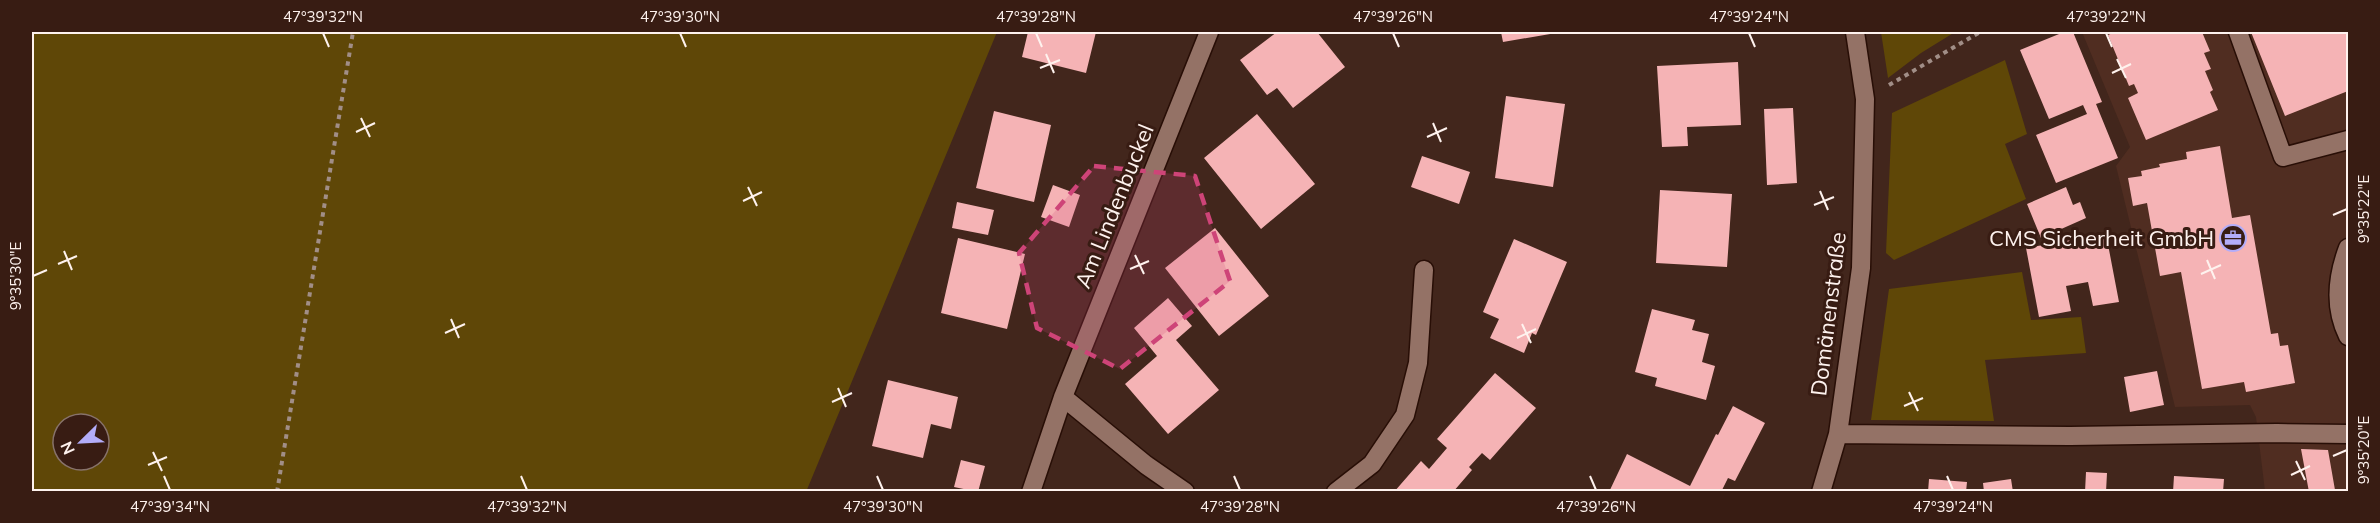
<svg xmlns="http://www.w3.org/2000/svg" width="2380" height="523" viewBox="0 0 2380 523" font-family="Mulish,sans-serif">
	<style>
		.built { fill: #502d21 }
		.green { fill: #5f4707; fill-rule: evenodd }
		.building { fill: #f5b3b5 }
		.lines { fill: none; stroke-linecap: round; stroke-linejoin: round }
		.minor-casing { stroke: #280e06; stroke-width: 21 }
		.path { stroke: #a18e87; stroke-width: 4; stroke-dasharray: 4.5 4.5; stroke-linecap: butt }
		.minor { stroke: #947266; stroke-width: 18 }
		.marked { fill: #ce4478; fill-opacity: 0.2; stroke: #ce4478; stroke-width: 4.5; stroke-dasharray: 12 8; stroke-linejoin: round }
		.ticks { fill: none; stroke: #fef2ee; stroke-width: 2 }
		.labels { text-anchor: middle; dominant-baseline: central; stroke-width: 6; stroke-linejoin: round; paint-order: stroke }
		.street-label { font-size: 22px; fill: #fef2ee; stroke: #381c13 }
		.poi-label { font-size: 22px; fill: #fef2ee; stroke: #381c13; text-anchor: end }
		.neatline { fill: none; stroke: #fef2ee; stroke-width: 2 }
		.ticks-label { font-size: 15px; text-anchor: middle; fill: #fef2ee }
	</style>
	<rect width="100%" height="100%" fill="#42261c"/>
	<path class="built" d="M2082,32H2348V491H2265L2256,417L2250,405L2175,407L2116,166L2130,147Z"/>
	<path class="green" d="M32,32H997L806,492L32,491ZM63,424H99V460H63Z
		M1881,32H1955L1921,53L1888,78Z
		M2005,60L2027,134L2005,144L2026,199L1894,260L1886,253L1892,113Z
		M2022,272L2031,320L2081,317L2086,353L1985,360L1994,421L1871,420L1889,289Z"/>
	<path class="building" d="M1028,32H1096L1086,73L1022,57Z
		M1277,32H1317L1345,67L1293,108L1277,88L1267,95L1240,60Z
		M1501,32H1556V33L1503,42Z
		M2064,32H2073L2102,102L2096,104L2118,158L2056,183L2036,135L2087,114L2083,105L2049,119L2020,50Z
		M2115,32H2202L2210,51L2204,53L2211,69L2205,71L2213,90L2210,92L2218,110L2146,140L2128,98L2138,93L2134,84L2129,86L2108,35Z
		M2251,32H2348V91L2285,116Z
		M1738,62L1741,125L1687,127L1688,146L1662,147L1657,66Z
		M1506,96L1565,104L1553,187L1495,178Z
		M1793,108L1797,183L1767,185L1764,109Z
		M994,111L1051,125L1034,202L976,188Z
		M1257,114L1315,184L1261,229L1204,158Z
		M2220,146L2232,218L2250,215L2271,334L2278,333L2280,346L2288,345L2295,383L2246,392L2244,382L2202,389L2181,272L2160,276L2147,203L2133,206L2128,178L2142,176L2141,171L2160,167L2159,164L2187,159L2186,152Z
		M1422,156L1470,172L1459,204L1411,187Z
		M1053,185L1080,195L1069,227L1041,217Z
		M2066,187L2073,205L2080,202L2086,218L2041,238L2027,204Z
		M1660,190L1732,194L1727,267L1656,263Z
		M957,202L994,210L988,235L952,228Z
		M1215,228L1269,296L1219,336L1165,268Z
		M2106,234L2119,302L2093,306L2088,282L2066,286L2071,311L2039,317L2026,248Z
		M958,238L1025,254L1007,329L941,313Z
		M1514,239L1567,262L1536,335L1532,333L1524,353L1490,338L1499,319L1483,312Z
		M1168,298L1192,326L1176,340L1219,390L1168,434L1125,384L1157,356L1134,328Z
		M1652,309L1695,320L1692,330L1709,334L1702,362L1715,366L1706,400L1655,386L1657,378L1635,372Z
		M2157,371L2164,405L2130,412L2124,377Z
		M1495,373L1536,408L1490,460L1482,453L1469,467L1472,470L1453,492H1394L1421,461L1429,469L1447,448L1437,439Z
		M888,380L958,397L951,429L931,424L923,458L872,446Z
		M1733,406L1765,423L1735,481L1728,478L1721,492H1609L1627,454L1690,486L1716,434L1718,435Z
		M2301,449L2328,450L2335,490L2309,492Z
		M961,460L985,466L978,492L954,487Z
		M2086,472L2107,473L2106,492H2085Z
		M2174,476L2224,479L2223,492H2173Z
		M1929,479L1967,482L1966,492H1928Z
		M2011,479L2013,492H1984L1983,483Z"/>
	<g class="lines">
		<defs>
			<path id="minor" d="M2238,32L2283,157L2348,140
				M2348,248C2337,277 2334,308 2348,336
				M1063,397L1146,465L1185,492
				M1838,434L2070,436L2277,433L2348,434
				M1031,492L1063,397L1209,32
				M1336,492L1372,464L1405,415L1418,363L1424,270
				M1821,492L1838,434L1861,268L1865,99L1855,32"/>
		</defs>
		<use href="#minor" class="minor-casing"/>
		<path class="path" d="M1889,85L1980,32
			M277,492L353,32"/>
		<use href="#minor" class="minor"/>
	</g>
	<path class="marked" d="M1094,166L1195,176L1230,281L1120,369L1037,328L1019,253Z"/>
	<path class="ticks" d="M323,33L329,47M680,33L686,47M1036,33L1042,47M1393,33L1399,47M1749,33L1755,47M2106,33L2112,47M1046,54L1054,73M2117,59L2126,78M1040,68L1060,60M2112,73L2131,64M361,118L370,137M1433,123L1441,142M356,132L375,123M1427,137L1447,128M748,187L757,206M1820,191L1828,210M743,201L762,192M1814,205L1834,197M2333,215L2347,209M64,251L72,270M1135,255L1144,274M2207,260L2215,279M58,264L77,256M1130,269L1149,261M2201,274L2221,265M33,276L47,270M451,319L459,338M1522,324L1531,343M445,333L465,324M1517,338L1536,329M838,388L846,407M1909,392L1918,411M832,402L852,393M1904,406L1923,398M153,452L162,471M2333,456L2347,450M2296,461L2305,480M148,465L167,457M2291,475L2310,466M164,476L170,490M521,476L527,490M877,476L883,490M1234,476L1240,490M1590,476L1596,490M1947,476L1953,490"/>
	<defs>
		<symbol id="office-ring" viewBox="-11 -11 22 22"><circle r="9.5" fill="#381c13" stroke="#b3adf9" stroke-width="1.5"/><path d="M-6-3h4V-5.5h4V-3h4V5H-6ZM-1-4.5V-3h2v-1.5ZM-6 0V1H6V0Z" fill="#b3adf9"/></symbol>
	</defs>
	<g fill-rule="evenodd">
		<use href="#office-ring" x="2218" y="223" width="30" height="30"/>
	</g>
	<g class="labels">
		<g class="street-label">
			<text transform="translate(1114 206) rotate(-68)">Am Lindenbuckel</text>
			<text transform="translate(1828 314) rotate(-83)">Domänenstraße</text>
		</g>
		<g class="poi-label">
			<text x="2214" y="238">CMS Sicherheit GmbH</text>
		</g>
	</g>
	<rect width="2380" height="523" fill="none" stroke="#381c13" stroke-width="66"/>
	<g transform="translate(81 442) rotate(246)"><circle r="28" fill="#381c13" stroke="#87726b" stroke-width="1.5"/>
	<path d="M0-4.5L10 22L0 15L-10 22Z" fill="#b3adf9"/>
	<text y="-9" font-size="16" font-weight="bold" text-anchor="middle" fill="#fef2ee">N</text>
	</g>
	<rect x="33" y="33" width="2314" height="457" class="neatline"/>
	<g class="ticks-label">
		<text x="323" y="22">47°39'32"N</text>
		<text x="680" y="22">47°39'30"N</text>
		<text x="1036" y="22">47°39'28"N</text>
		<text x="1393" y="22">47°39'26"N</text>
		<text x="1749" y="22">47°39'24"N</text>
		<text x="2106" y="22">47°39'22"N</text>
		<text transform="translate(2364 209) rotate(-90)" y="5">9°35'22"E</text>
		<text transform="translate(16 276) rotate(-90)" y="5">9°35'30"E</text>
		<text transform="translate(2364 450) rotate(-90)" y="5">9°35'20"E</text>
		<text x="170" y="512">47°39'34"N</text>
		<text x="527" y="512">47°39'32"N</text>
		<text x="883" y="512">47°39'30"N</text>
		<text x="1240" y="512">47°39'28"N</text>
		<text x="1596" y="512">47°39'26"N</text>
		<text x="1953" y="512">47°39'24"N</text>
	</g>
</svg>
